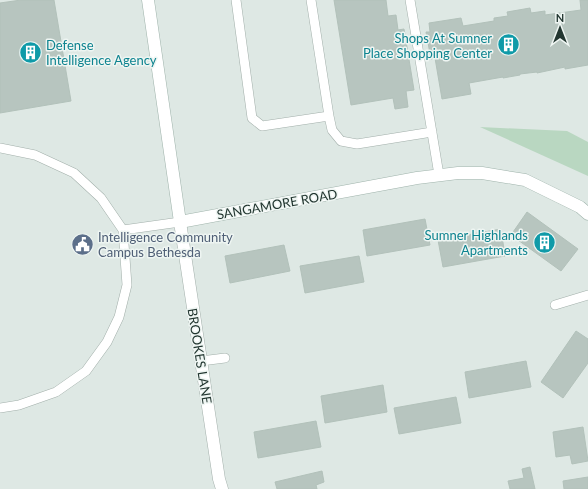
<svg xmlns="http://www.w3.org/2000/svg" width="588" height="489" viewBox="0 0 588 489" font-family="Lato,sans-serif">
	<style>
		.green { fill: #b9d7c1 }
		.building { fill: #b7c5bf; stroke: #b2c1ba }
		.lines { fill: none; stroke-linecap: round; stroke-linejoin: round }
		.lane-casing { stroke: #a2afaa; stroke-width: 10 }
		.street-casing { stroke: #a2afaa; stroke-width: 13 }
		.secondary-casing { stroke: #9fb3ab; stroke-width: 13 }
		.lane { stroke: #fff; stroke-width: 9 }
		.street { stroke: #fff; stroke-width: 12 }
		.secondary { stroke: #fff; stroke-width: 12 }
		.labels { text-anchor: middle; dominant-baseline: central; stroke-width: 3; stroke-linejoin: round; paint-order: stroke }
		.culture-label { font-size: 13px; fill: #0d838f; stroke: #eef5f2; text-anchor: end }
		.street-label { font-size: 13px; fill: #223630; stroke: #eef5f2 }
		.service-label { font-size: 13px; fill: #4e5e75; stroke: #eef5f2; text-anchor: start }
	</style>
	<rect width="100%" height="100%" fill="#dee8e4"/>
	<path class="green" d="M480,127L567,131L588,142V176Z"/>
	<path class="building" d="M21,0H54L71,101L0,113V3Z
		M334,0H386L388,16L396,15L398,30L404,29L414,90L406,91L408,107L395,109L393,98L351,105Z
		M580,0H588V65L565,69V67L537,73V72L520,74V75L503,78V77L469,83L471,94L442,99L435,58L431,59L426,32H430L429,23L461,18L463,26L494,21V18L508,16L507,12L530,8L531,13L545,11V15L581,10Z
		M527,212L578,249L561,271L511,235Z
		M425,219L430,245L367,256L363,230Z
		M501,229L505,256L443,267L438,240Z
		M284,245L290,271L230,283L225,256Z
		M359,256L364,282L305,293L300,266Z
		M576,331L588,339V363L563,398L541,382Z
		M526,361L531,387L469,398L465,372Z
		M383,385L387,412L325,423L321,396Z
		M456,397L461,423L399,434L394,408Z
		M316,421L321,447L258,458L254,432Z
		M583,427L588,461L572,464L570,455L556,457L553,432Z
		M530,467L535,489H510L508,481L524,478L522,469Z
		M322,471L324,482L316,485L317,489H277L275,482Z
		M588,477V489H564L563,481Z"/>
	<g class="lines">
		<defs>
			<path id="lane" d="M236,0L252,118L262,126L329,116
				M311,0L329,116L332,130L341,141L357,144L432,132
				M410,0L439,175
				M0,148L35,155L74,173L101,198L123,230
				M555,305L588,295
				M201,361L225,358
				M0,408L19,405L56,392L86,371L107,342L119,317L127,285L123,230L180,222"/>
			<path id="street" d="M180,222L219,479L222,489"/>
			<path id="secondary" d="M148,0L180,222L417,178L458,173H482L525,180L580,207L588,214"/>
		</defs>
		<use href="#lane" class="lane-casing"/>
		<use href="#street" class="street-casing"/>
		<use href="#secondary" class="secondary-casing"/>
		<use href="#lane" class="lane"/>
		<use href="#street" class="street"/>
		<use href="#secondary" class="secondary"/>
	</g>
	<defs>
		<symbol id="building-disc" viewBox="-11 -11 22 22"><circle r="9.5" fill="#0f9aa8" stroke="#eef5f2"/><path d="M-4-6H4V6H1V3H-1V6H-4ZM-2.5-4.3h1.7v1.8h-1.7ZM.8-4.3h1.7v1.8H.8ZM-2.5-1h1.7V.8h-1.7ZM.8-1h1.7V.8H.8Z" fill="#fff"/></symbol>
		<symbol id="civic-disc" viewBox="-11 -11 22 22"><circle r="9.5" fill="#5c6f8a" stroke="#eef5f2"/><path d="M-.6-6.5H3V-4.5H.6V-3L4-1V1h2V6H-6V1h2V-1L-.6-3ZM-1.2 2.5V6h2.4V2.5Z" fill="#fff"/></symbol>
	</defs>
	<g fill-rule="evenodd">
		<use href="#building-disc" x="496" y="32" width="25" height="25"/>
		<use href="#building-disc" x="18" y="40" width="25" height="25"/>
		<use href="#building-disc" x="532" y="230" width="25" height="25"/>
		<use href="#civic-disc" x="70" y="232" width="25" height="25"/>
	</g>
	<g class="labels">
		<g class="culture-label">
			<text x="492" y="38">Shops At Sumner<tspan x="492" dy="15">Place Shopping Center</tspan></text>
			<text x="46" y="45" text-anchor="start">Defense<tspan x="46" dy="15">Intelligence Agency</tspan></text>
			<text x="528" y="235">Sumner Highlands<tspan x="528" dy="15">Apartments</tspan></text>
		</g>
		<g class="street-label">
			<text transform="translate(277 204) rotate(-10)">SANGAMORE ROAD</text>
			<text transform="translate(200 356) rotate(81)">BROOKES LANE</text>
		</g>
		<g class="service-label">
			<text x="98" y="237">Intelligence Community<tspan x="98" dy="15">Campus Bethesda</tspan></text>
		</g>
	</g>
	<g transform="translate(560 28)" stroke="#eef5f2" stroke-width="3" paint-order="stroke">
	<path d="M0-3L7 15L0 10L-7 15Z" fill="#223630"/>
	<text y="-6" font-size="11" font-weight="bold" text-anchor="middle" fill="#223630">N</text>
	</g>
</svg>
